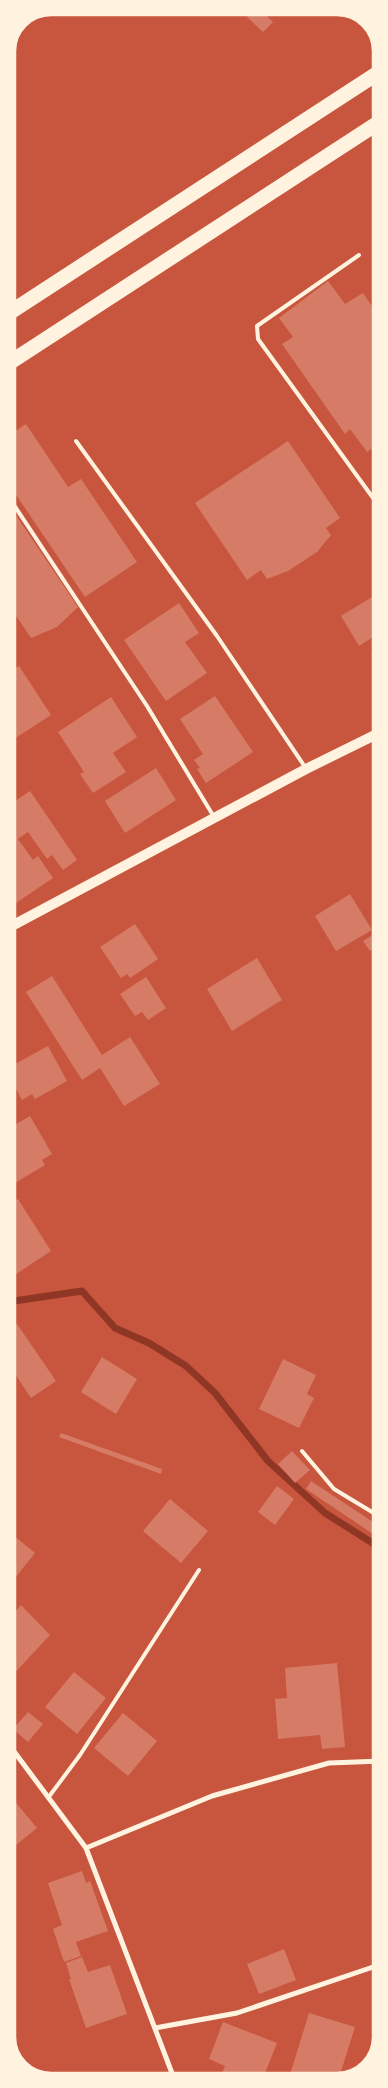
<svg xmlns="http://www.w3.org/2000/svg" width="388" height="2088" viewBox="0 0 388 2088" font-family="Raleway,sans-serif">
	<style>
		.lines { fill: none; stroke-linecap: round; stroke-linejoin: round }
		.stream { stroke: #8f3625; stroke-width: 7 }
		.building { fill: #d67c66 }
		.service { stroke: #fff3e0; stroke-width: 4 }
		.minor { stroke: #fff3e0; stroke-width: 5 }
		.secondary { stroke: #fff3e0; stroke-width: 10 }
		.motorway { stroke: #fff3e0; stroke-width: 15 }
		.rim { fill: none; stroke: #fff3e0; stroke-width: 2.5 }
	</style>
	<rect width="100%" height="100%" fill="#c8553d"/>
	<g class="lines">
		<path class="stream" d="M7,1302L82,1291L115,1328L149,1343L186,1366L215,1393L268,1461L325,1513L382,1549"/>
	</g>
	<path class="building" d="M257,7L273,22L263,32L247,17Z
		M328,281L345,304L363,293L381,319V442L367,452L350,429L345,434L282,344L293,337L279,318Z
		M26,424L68,487L81,479L137,562L85,597L6,480V437Z
		M288,441L340,518L326,528L331,535L317,552L288,571L267,579L261,570L247,580L195,503Z
		M9,505L78,607L57,627L31,638L6,601V506Z
		M372,597L378,608L381,606V632L359,646L341,616Z
		M179,603L199,633L185,642L207,673L166,701L124,640Z
		M381,647V669L371,655Z
		M19,666L51,715L14,739L6,727V674Z
		M215,696L253,752L206,783L197,769L200,768L194,760L203,754L180,719Z
		M111,697L137,737L113,753L126,772L93,793L80,774L84,772L58,732Z
		M156,768L176,800L125,833L105,801Z
		M30,791L77,860L63,870L52,855L47,859L28,832L18,839L33,860L38,856L53,878L16,903L6,889V807Z
		M350,894L372,930L336,951L315,916Z
		M135,924L158,959L130,978L127,974L121,978L100,947Z
		M382,929V944L370,951L363,941Z
		M257,958L282,1000L232,1031L207,989Z
		M52,976L102,1055L130,1037L160,1084L124,1106L100,1068L82,1080L26,992Z
		M146,977L166,1008L148,1020L142,1012L135,1016L120,994Z
		M48,1046L67,1081L35,1099L32,1094L22,1100L6,1069Z
		M30,1116L52,1154L42,1160L45,1165L10,1186L6,1180V1130Z
		M18,1199L51,1251L7,1280L6,1206Z
		M17,1324L56,1381L31,1398L7,1362V1331Z
		M102,1357L137,1379L116,1414L81,1392Z
		M283,1359L316,1375L307,1394L314,1398L299,1428L259,1409Z
		M61,1433L162,1469L161,1474L59,1437Z
		M292,1451L310,1470L295,1483L278,1464Z
		M311,1481L382,1528V1540L306,1489Z
		M277,1486L294,1499L275,1525L258,1512Z
		M170,1499L208,1531L181,1563L143,1531Z
		M7,1530L35,1553L7,1588Z
		M21,1605L50,1635L9,1679L7,1676V1621Z
		M337,1663L345,1747L322,1749L320,1735L278,1739L275,1699L287,1698L285,1668Z
		M74,1672L106,1698L77,1734L45,1707Z
		M28,1712L43,1724L28,1742L13,1729Z
		M123,1713L157,1741L128,1776L94,1748Z
		M8,1793L37,1828L10,1850L7,1846Z
		M82,1871L86,1883L90,1881L108,1931L76,1942L81,1956L64,1962L53,1929L62,1925L48,1883Z
		M284,1949L296,1980L259,1994L247,1964Z
		M82,1957L88,1972L110,1965L127,2014L86,2028L69,1979H71L66,1963Z
		M309,2013L355,2027L338,2081H288Z
		M223,2022L277,2043L262,2081H235L221,2076L225,2066L209,2059Z"/>
	<g class="lines">
		<path class="service" d="M359,255L257,326L258,339L381,509
			M76,441L217,636L305,767
			M6,493L147,706L214,817
			M302,1451L334,1489L382,1518
			M48,1798L80,1755L199,1570"/>
		<path class="minor" d="M7,1742L86,1848L175,2081
			M86,1848L212,1796L329,1763L382,1761
			M155,2028L237,2013L382,1964"/>
		<path class="secondary" d="M6,929L306,769L381,732"/>
		<path class="motorway" d="M6,315L381,71
			M6,365L381,121"/>
	</g>
	<path d="M0 0H388V2088H0ZM51 15H337A36 36 0 0 1 373 51V2037A36 36 0 0 1 337 2073H51A36 36 0 0 1 15 2037V51A36 36 0 0 1 51 15Z" fill="#fff3e0" fill-rule="evenodd"/>
	<path class="rim" d="M51 15H337A36 36 0 0 1 373 51V2037A36 36 0 0 1 337 2073H51A36 36 0 0 1 15 2037V51A36 36 0 0 1 51 15Z"/>
</svg>
